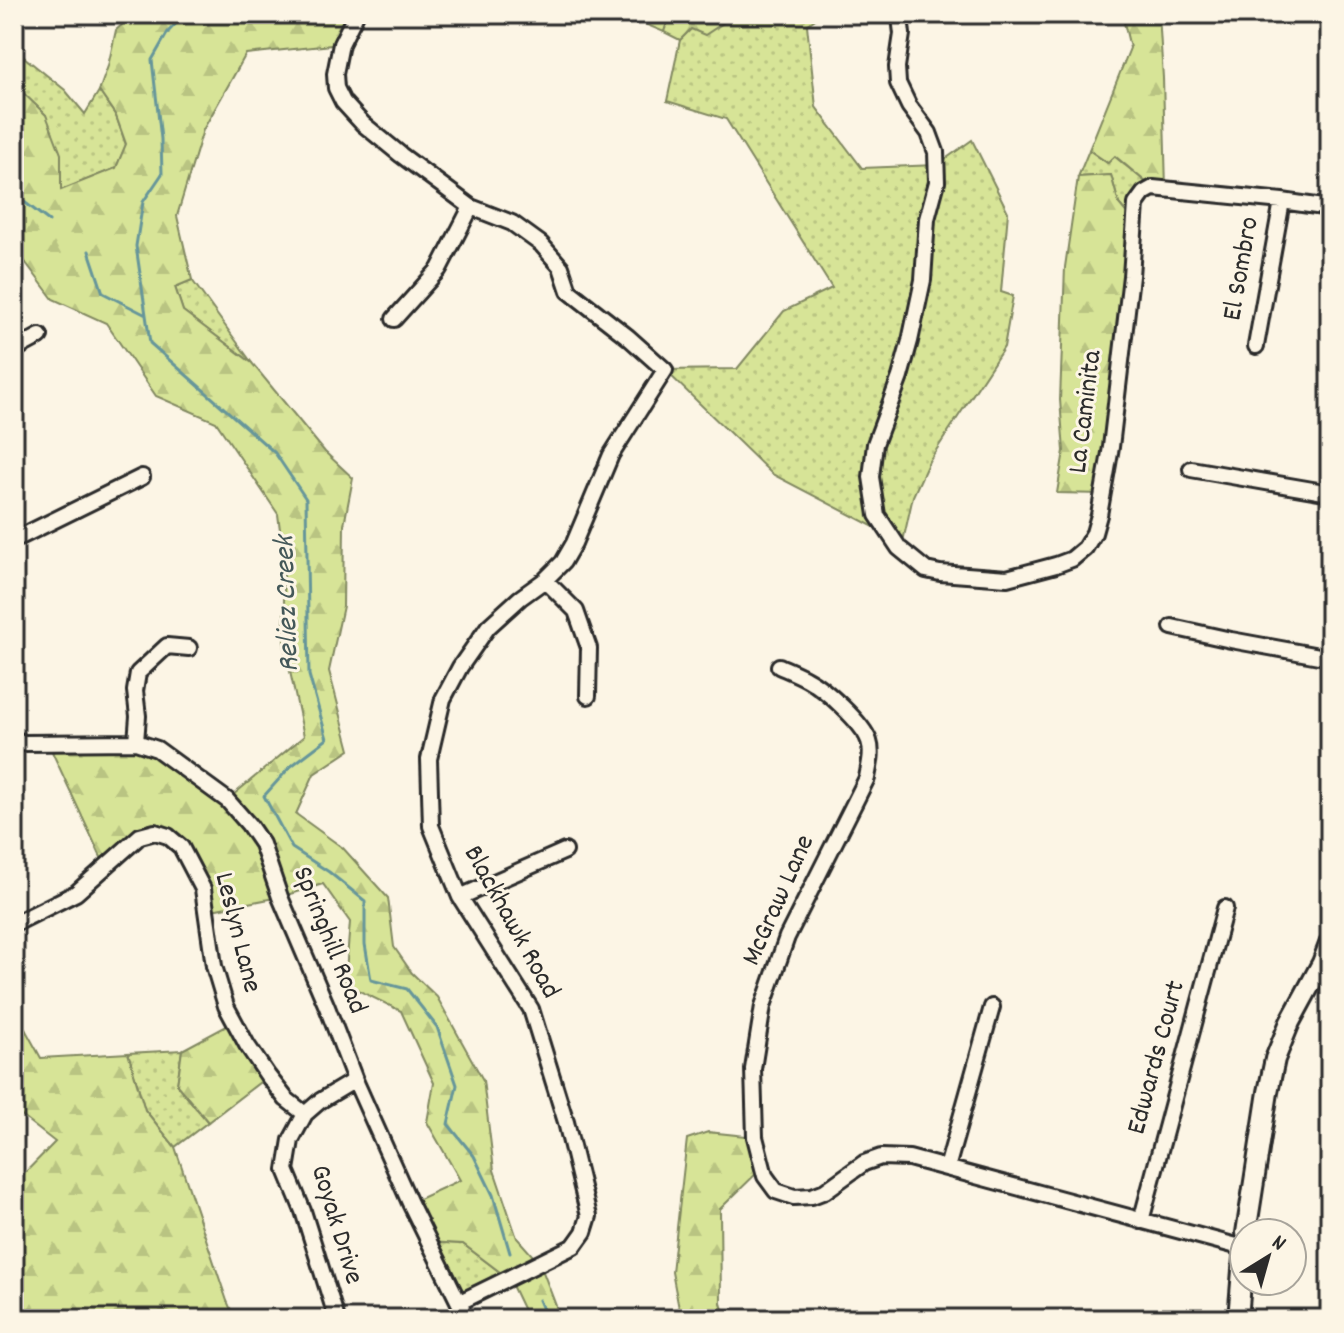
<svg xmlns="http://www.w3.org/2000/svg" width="1344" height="1333" viewBox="0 0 1344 1333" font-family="Dekko,sans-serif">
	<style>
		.grass { fill: url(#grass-dots); stroke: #818861; stroke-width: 2 }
		.forest { fill: url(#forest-firs); stroke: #818861; stroke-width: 2 }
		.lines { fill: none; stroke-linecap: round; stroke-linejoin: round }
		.stream { stroke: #66969a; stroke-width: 3 }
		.minor-casing { stroke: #2b2b2b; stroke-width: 20 }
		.secondary-casing { stroke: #2b2b2b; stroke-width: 24 }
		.minor { stroke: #fcf5e5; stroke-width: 14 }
		.secondary { stroke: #fcf5e5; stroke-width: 18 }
		.labels { text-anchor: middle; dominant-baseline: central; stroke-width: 6; stroke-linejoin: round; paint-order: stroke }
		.street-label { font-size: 28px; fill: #2b2b2b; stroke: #fcf5e5 }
		.water-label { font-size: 30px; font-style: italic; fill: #445859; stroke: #fcf5e5 }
	</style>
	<defs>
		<pattern id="grass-dots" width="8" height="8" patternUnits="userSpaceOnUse" patternTransform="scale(2)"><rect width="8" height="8" fill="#d7e497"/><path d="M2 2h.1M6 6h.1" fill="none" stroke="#b9c482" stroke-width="1.8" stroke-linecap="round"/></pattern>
		<pattern id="forest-firs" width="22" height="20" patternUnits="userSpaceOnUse" patternTransform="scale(2)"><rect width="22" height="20" fill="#d7e497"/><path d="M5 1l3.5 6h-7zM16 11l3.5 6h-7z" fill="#b9c482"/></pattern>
	</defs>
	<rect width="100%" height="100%" fill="#fcf5e5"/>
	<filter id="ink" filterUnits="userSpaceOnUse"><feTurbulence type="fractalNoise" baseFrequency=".0125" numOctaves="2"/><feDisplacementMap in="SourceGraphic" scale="16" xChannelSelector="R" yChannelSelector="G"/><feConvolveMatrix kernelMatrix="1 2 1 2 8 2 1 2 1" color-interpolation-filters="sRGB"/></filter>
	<g filter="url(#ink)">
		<path class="grass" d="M631,14H670L664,32L635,20Z
			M730,14H822L807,25L816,107L862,168L937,165L972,140L1008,212L1001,292L1013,296L1004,347L929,461L913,496L904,537L878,529L772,474L665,370L737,369L784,311L832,288L726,119L667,101L680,40L691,29L726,21Z
			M14,49L65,90L85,114L99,91L116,116L126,145L116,168L60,191L46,115L14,84Z
			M1089,150L1107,163L1114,156L1153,188L1144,193L1135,223L1119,204L1111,175L1078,177Z
			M192,280L252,363L183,311L175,287Z
			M182,1050L177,1085L208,1122L175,1147L145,1110L128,1053Z
			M428,1242L463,1244L509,1279L460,1302Z"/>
		<path class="forest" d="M134,14H316L318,16L356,14L341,44L246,54L203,130L177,216L192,280L175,287L183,311L252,363L325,452L353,478L344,525L343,606L329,671L350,750L314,774L296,814L343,848L388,898L394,947L412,973L437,997L483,1080L494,1170L517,1238L540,1264L561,1319H528L509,1279L463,1244L428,1242L410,1203L460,1180L427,1122L434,1083L401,1011L345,984L350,922L323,884L280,897L206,911L181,847L155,832L105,866L48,743L136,742L227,800L304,736L284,644V561L278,514L216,422L156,396L106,323L53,299L14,247V84L46,115L61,154V190L116,168L126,144L116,116L99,91L108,66L116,30Z
			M670,14H730L726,21L705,35L691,29L680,40L664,32Z
			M1122,14H1159L1163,78L1166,189L1153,188L1115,156L1108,163L1089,150L1130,48Z
			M1111,175L1119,204L1135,223L1103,494L1057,493L1064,451L1060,400L1065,267L1078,177Z
			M14,1009L41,1058L128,1053L145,1110L175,1147L227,1301L235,1319H14V1184L55,1142L14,1110Z
			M234,1022L268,1076L208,1122L177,1085L182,1050Z
			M708,1132L755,1137L763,1167L720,1209L721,1303L726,1319H681L672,1272L687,1139Z"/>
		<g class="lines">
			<path class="stream" d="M14,192L23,201L49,221
				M89,251L103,293L146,315L150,343L275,453L306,499L309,675L327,739L290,767L264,796L292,848L329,872L365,901V944L371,980L407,989L437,1027L457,1085L448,1124L474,1156L493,1195L510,1253
				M146,315L136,246L143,202L162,174L161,139L152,60L168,32L185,14
				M539,1300L547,1319"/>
			<defs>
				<path id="minor" d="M356,14L341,44L335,74L336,88L343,102L363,124L401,155L471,207L512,223L541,244L561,267L569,291L628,337L665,370L611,455L574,543L563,562L545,580L520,598L488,627L460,667L443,699L429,759L431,826L460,897L531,1009L566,1122L589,1216L584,1232L574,1246L460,1302
					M897,14L900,17L902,34L897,67L898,83L909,106L929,133L936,152L937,182L927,219L923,280L910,341L900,377L875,444L871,477L877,515L899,548L926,570L940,573L1007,578L1056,565L1072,559L1085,548L1094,533L1099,515L1111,447L1131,276L1136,204L1144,193L1153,188L1282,201L1330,208
					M394,319L439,269L471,207
					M1256,346L1282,201
					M14,350L40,336
					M1191,469L1330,493
					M14,540L142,477
					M545,580L576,611L589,648L588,696
					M1172,627L1231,640L1330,658
					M779,666C788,670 798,674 807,679C824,688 863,723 869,741C873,753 869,766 867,778L787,937L763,1006L753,1069L755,1137L765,1176L776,1191L794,1197L812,1196L825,1191L864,1163L881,1157L909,1158L1244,1248
					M14,739L24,743L136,742L157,749L227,800L249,825L262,844L280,897L327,1007L355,1080L410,1203L467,1319
					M136,742L138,716L135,691L138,673L167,646L189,648
					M460,897L565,851
					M14,924L76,893L140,836L155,832L168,836L181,847L203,889L214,966L226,1006L247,1045L268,1076L286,1099L305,1114
					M947,1168L992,1007
					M1141,1221L1225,908
					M337,1319L303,1211L286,1170L291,1140L305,1114L320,1101L355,1080"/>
				<path id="secondary" d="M1246,1233L1268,1092L1275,1059L1290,1022L1322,963L1330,942
					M1238,1319L1244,1246"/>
			</defs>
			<use href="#minor" class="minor-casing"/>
			<use href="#secondary" class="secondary-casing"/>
			<use href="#minor" class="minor"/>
			<use href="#secondary" class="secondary"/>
		</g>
	</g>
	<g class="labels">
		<g class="street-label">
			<text transform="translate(1243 269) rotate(-80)">El Sombro</text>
			<text transform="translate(1087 412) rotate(-83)">La Caminita</text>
			<text transform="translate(780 901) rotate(-66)">McGraw Lane</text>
			<text transform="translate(510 923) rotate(61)">Blackhawk Road</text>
			<text transform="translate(236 933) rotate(76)">Leslyn Lane</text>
			<text transform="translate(328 941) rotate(68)">Springhill Road</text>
			<text transform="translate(1158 1058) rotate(-75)">Edwards Court</text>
			<text transform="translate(335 1225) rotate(73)">Goyak Drive</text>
		</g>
		<g class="water-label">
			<text transform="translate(289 604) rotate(-92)">Reliez Creek</text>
		</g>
	</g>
	<rect width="1344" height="1333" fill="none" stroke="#fcf5e5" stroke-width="48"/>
	<rect x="24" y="24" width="1296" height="1285" fill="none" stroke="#2b2b2b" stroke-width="3" filter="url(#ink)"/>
	<g transform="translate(1268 1257) rotate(37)"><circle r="38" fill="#fcf5e5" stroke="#a8a49b" stroke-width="2"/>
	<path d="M0-6L14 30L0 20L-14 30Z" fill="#2b2b2b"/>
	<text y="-12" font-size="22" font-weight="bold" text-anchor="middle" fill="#2b2b2b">N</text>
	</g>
</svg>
